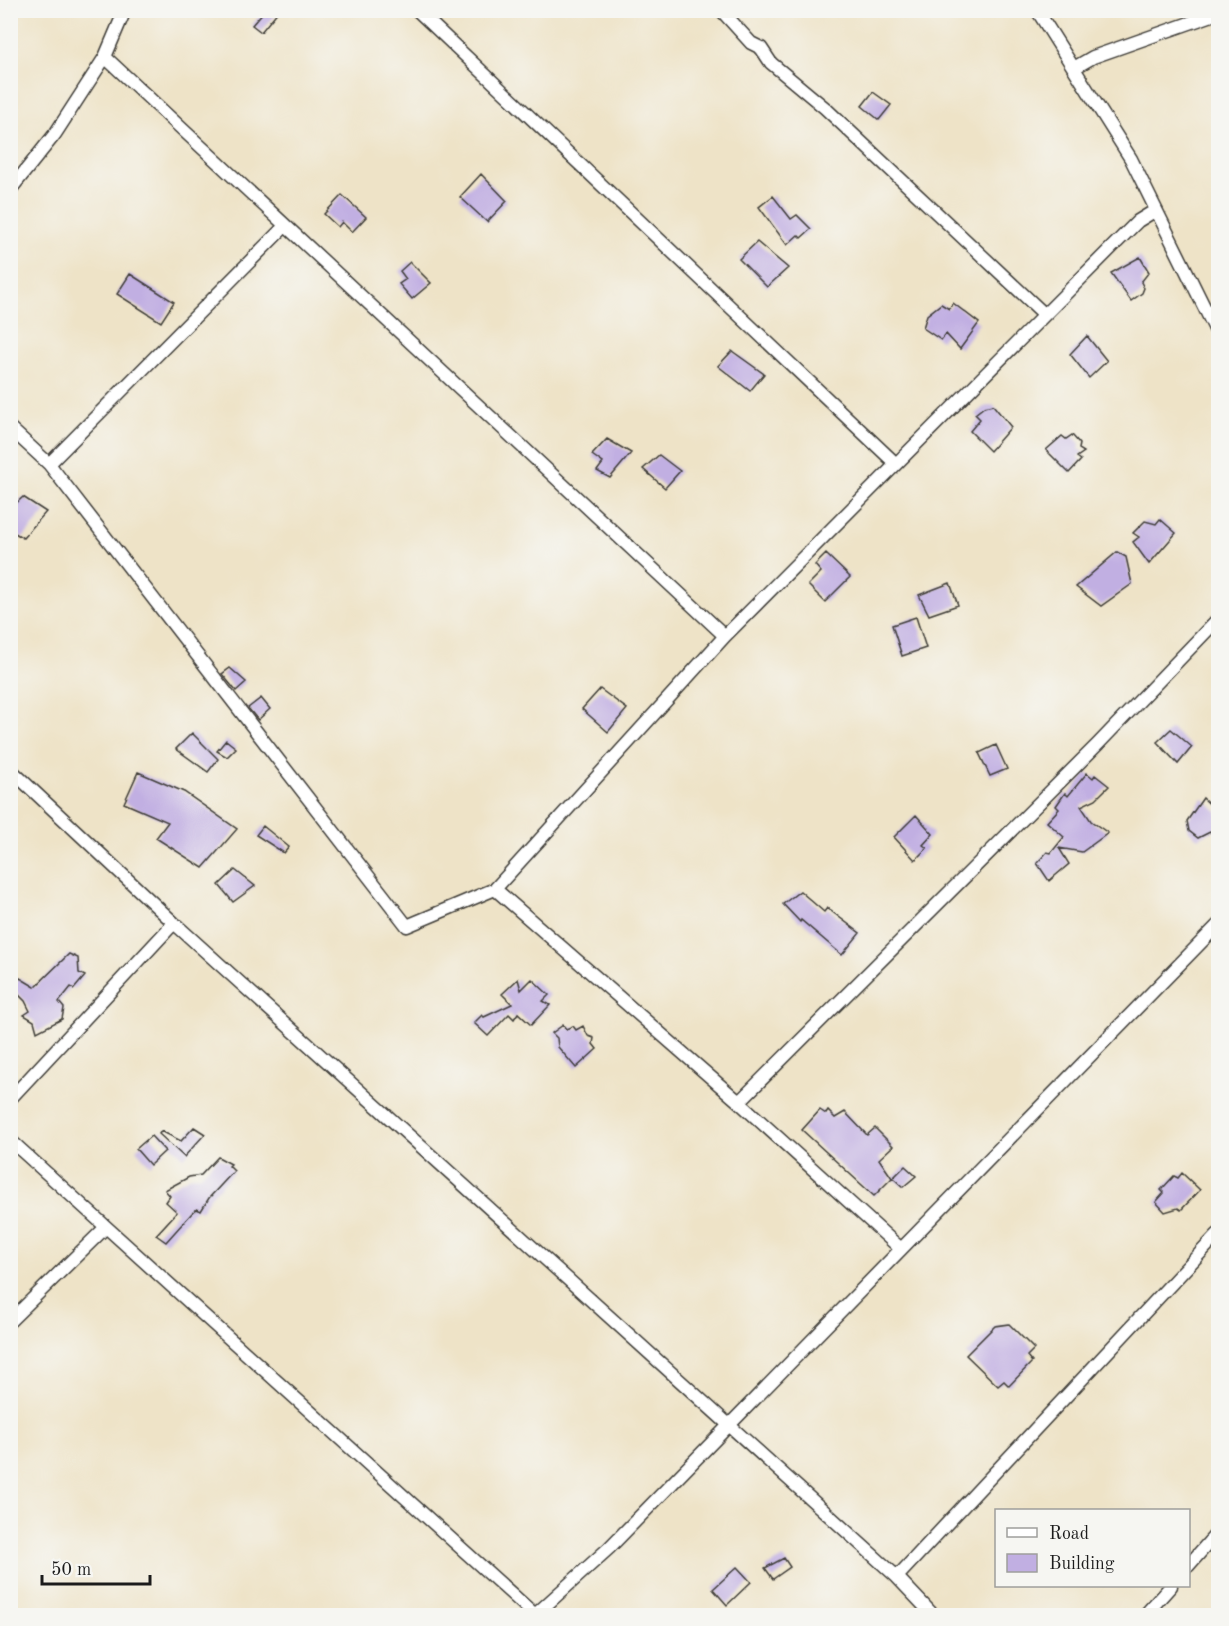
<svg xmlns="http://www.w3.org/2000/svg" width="1229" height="1626" viewBox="0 0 1229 1626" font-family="'Old Standard TT',serif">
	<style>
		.building { fill: #c1afe2 }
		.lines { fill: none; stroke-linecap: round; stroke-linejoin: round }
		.minor-casing { stroke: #3c3a36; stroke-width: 15 }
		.minor { stroke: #fff; stroke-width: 12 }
	</style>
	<rect width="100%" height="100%" fill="#f6f6f2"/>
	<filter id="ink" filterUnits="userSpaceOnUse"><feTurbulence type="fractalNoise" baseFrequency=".0167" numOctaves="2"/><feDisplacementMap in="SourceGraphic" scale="12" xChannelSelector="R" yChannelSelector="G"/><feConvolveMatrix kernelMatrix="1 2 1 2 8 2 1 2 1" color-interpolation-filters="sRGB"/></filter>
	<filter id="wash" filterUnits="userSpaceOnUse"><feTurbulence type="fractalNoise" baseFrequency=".008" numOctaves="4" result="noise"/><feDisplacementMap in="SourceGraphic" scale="24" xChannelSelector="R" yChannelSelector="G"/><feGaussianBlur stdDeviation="1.35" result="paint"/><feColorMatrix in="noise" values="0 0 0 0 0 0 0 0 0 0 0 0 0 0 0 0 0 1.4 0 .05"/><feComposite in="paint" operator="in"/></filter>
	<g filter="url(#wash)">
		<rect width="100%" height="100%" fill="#eee3c7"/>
		<g id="blocks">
			<path class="building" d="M265,10H279L261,32L252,25Z
				M873,92L891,105L879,120L862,106Z
				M481,174L507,201L487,222L460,197Z
				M342,195L366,217L352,232L342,222L338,227L324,214Z
				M773,196L791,219L797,215L811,229L801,238L798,235L787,245L759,207Z
				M757,242L788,268L767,287L739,259Z
				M1140,257L1149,272L1141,282L1144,288L1142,293L1131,301L1111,273Z
				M410,262L431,283L412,299L399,284L406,279L400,271Z
				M130,274L174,302L161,322L117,294Z
				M953,303L979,323L960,349L946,334L941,340L923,328L927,315L941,304L949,309Z
				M1087,336L1107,361L1089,378L1070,354Z
				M732,351L764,374L750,391L718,366Z
				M993,405L1011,427L990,451L970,431L980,419L975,414L984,407Z
				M1072,435L1080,444L1079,449L1084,452L1077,457L1081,460L1069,473L1046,450L1062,436L1066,439Z
				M607,439L631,453L610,478L597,471L603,463L592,455Z
				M659,455L680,471L665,488L643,469Z
				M23,497L46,512L23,538L10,530V509Z
				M1160,519L1176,533L1149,564L1133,542L1139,537L1133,533L1145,521L1156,524Z
				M1117,552L1126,557L1132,584L1101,606L1076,587Z
				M826,554L850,577L825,602L808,585L821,572L815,565Z
				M950,583L958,605L929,615L919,595Z
				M916,617L926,648L902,656L892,625Z
				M230,668L246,682L236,691L222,674Z
				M600,689L627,709L608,732L582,709Z
				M261,698L270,709L258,720L248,708Z
				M1171,729L1192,747L1178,764L1157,742Z
				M192,733L218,759L208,772L176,749Z
				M226,740L236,748L227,757L217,751Z
				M996,745L1007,769L990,776L979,753Z
				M138,772L184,792L237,829L203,868L156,838L168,822L124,803Z
				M1087,773L1093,778L1095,775L1109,786L1096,799L1081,806L1091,821L1108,833L1082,852L1059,848L1069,864L1049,881L1037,863L1047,852L1051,853L1064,837L1047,822L1059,809L1056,806L1065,793L1068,796Z
				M1203,798L1218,812V828L1198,838L1189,831L1187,821Z
				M916,815L933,834L923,845L927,848L915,860L894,837Z
				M263,826L289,847L284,853L256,835Z
				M235,870L255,886L233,902L219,885Z
				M800,891L824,912L827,908L860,933L842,955L801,920L800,922L783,904Z
				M69,954L78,958L79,973L85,976L74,989L71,987L59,1002L64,1008L62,1019L37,1032L34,1021L24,1015L30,1011L25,1001L11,987L20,978L35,987Z
				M518,979L521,990L532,979L549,995L543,1001L550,1005L531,1025L518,1013L514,1019L509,1014L488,1036L474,1023L482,1015L484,1017L512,1004L502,994Z
				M563,1025L566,1029L573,1026L576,1030L583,1026L588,1036L594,1038L593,1044L597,1049L576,1068L558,1047L557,1038L552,1033Z
				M820,1110L826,1114L828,1111L835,1118L845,1112L867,1135L875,1128L893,1146L879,1159L892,1178L874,1196L802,1130Z
				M194,1127L205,1134L184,1157L159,1134L161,1131L181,1141Z
				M151,1136L165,1151L150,1165L136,1149Z
				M218,1157L231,1164L229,1166L234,1171L209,1198L201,1211L197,1209L192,1213L166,1242L156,1235L177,1212L166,1202L170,1196L165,1190L189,1177L201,1175Z
				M905,1166L916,1176L903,1187L893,1178Z
				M1182,1173L1200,1190L1181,1210L1178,1208L1165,1212L1156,1202L1164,1193L1161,1190L1174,1176L1178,1178Z
				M1009,1324L1034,1349L1027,1356L1032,1362L1009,1386L1004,1381L998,1386L966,1355L995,1326Z
				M784,1558L790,1567L773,1579L765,1568Z
				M737,1567L751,1582L727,1605L713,1589Z"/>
		</g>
	</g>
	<g filter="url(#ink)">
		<use href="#blocks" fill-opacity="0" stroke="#3c3a36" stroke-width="1.5"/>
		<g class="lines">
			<defs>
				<path id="minor" d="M417,10L895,463
					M721,10L751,43L761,48L771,63L825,108L1044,314
					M1037,10L1131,159L1218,335
					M105,57L725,636
					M1074,68L1093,57L1218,13
					M10,190L55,134L105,57L125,10
					M10,428L49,464L407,926L495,889L725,636L1138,221L1156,210
					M49,464L285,226
					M10,769L174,923
					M495,889L739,1102L901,1249
					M10,1099L174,923L897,1577L934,1616
					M739,1102L1098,744L1218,619
					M10,1140L535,1615
					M10,1321L106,1227
					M1188,1566L1218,1532
					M897,1577L1218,1234
					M534,1616L609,1548L1218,925
					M1144,1616L1171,1586"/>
			</defs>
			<use href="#minor" class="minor-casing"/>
			<use href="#minor" class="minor"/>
		</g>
	</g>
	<rect width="1229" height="1626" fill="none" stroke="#f6f6f2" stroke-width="36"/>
	<rect x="995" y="1509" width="195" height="78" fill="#f6f6f2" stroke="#9f9f9c" stroke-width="1.5"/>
	<rect x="1007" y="1528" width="30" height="9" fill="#ffffff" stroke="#9f9f9c" stroke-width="1.5"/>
	<text x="1049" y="1539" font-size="18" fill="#1c1c1c">Road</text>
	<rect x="1007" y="1554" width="30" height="18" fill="#c1afe2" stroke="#9f9f9c" stroke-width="1.5"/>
	<text x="1049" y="1569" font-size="18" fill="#1c1c1c">Building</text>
	<path d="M42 1575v9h108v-9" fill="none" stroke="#1c1c1c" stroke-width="3"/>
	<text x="51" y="1575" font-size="18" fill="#1c1c1c" stroke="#f6f6f2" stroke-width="4.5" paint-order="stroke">50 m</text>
</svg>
